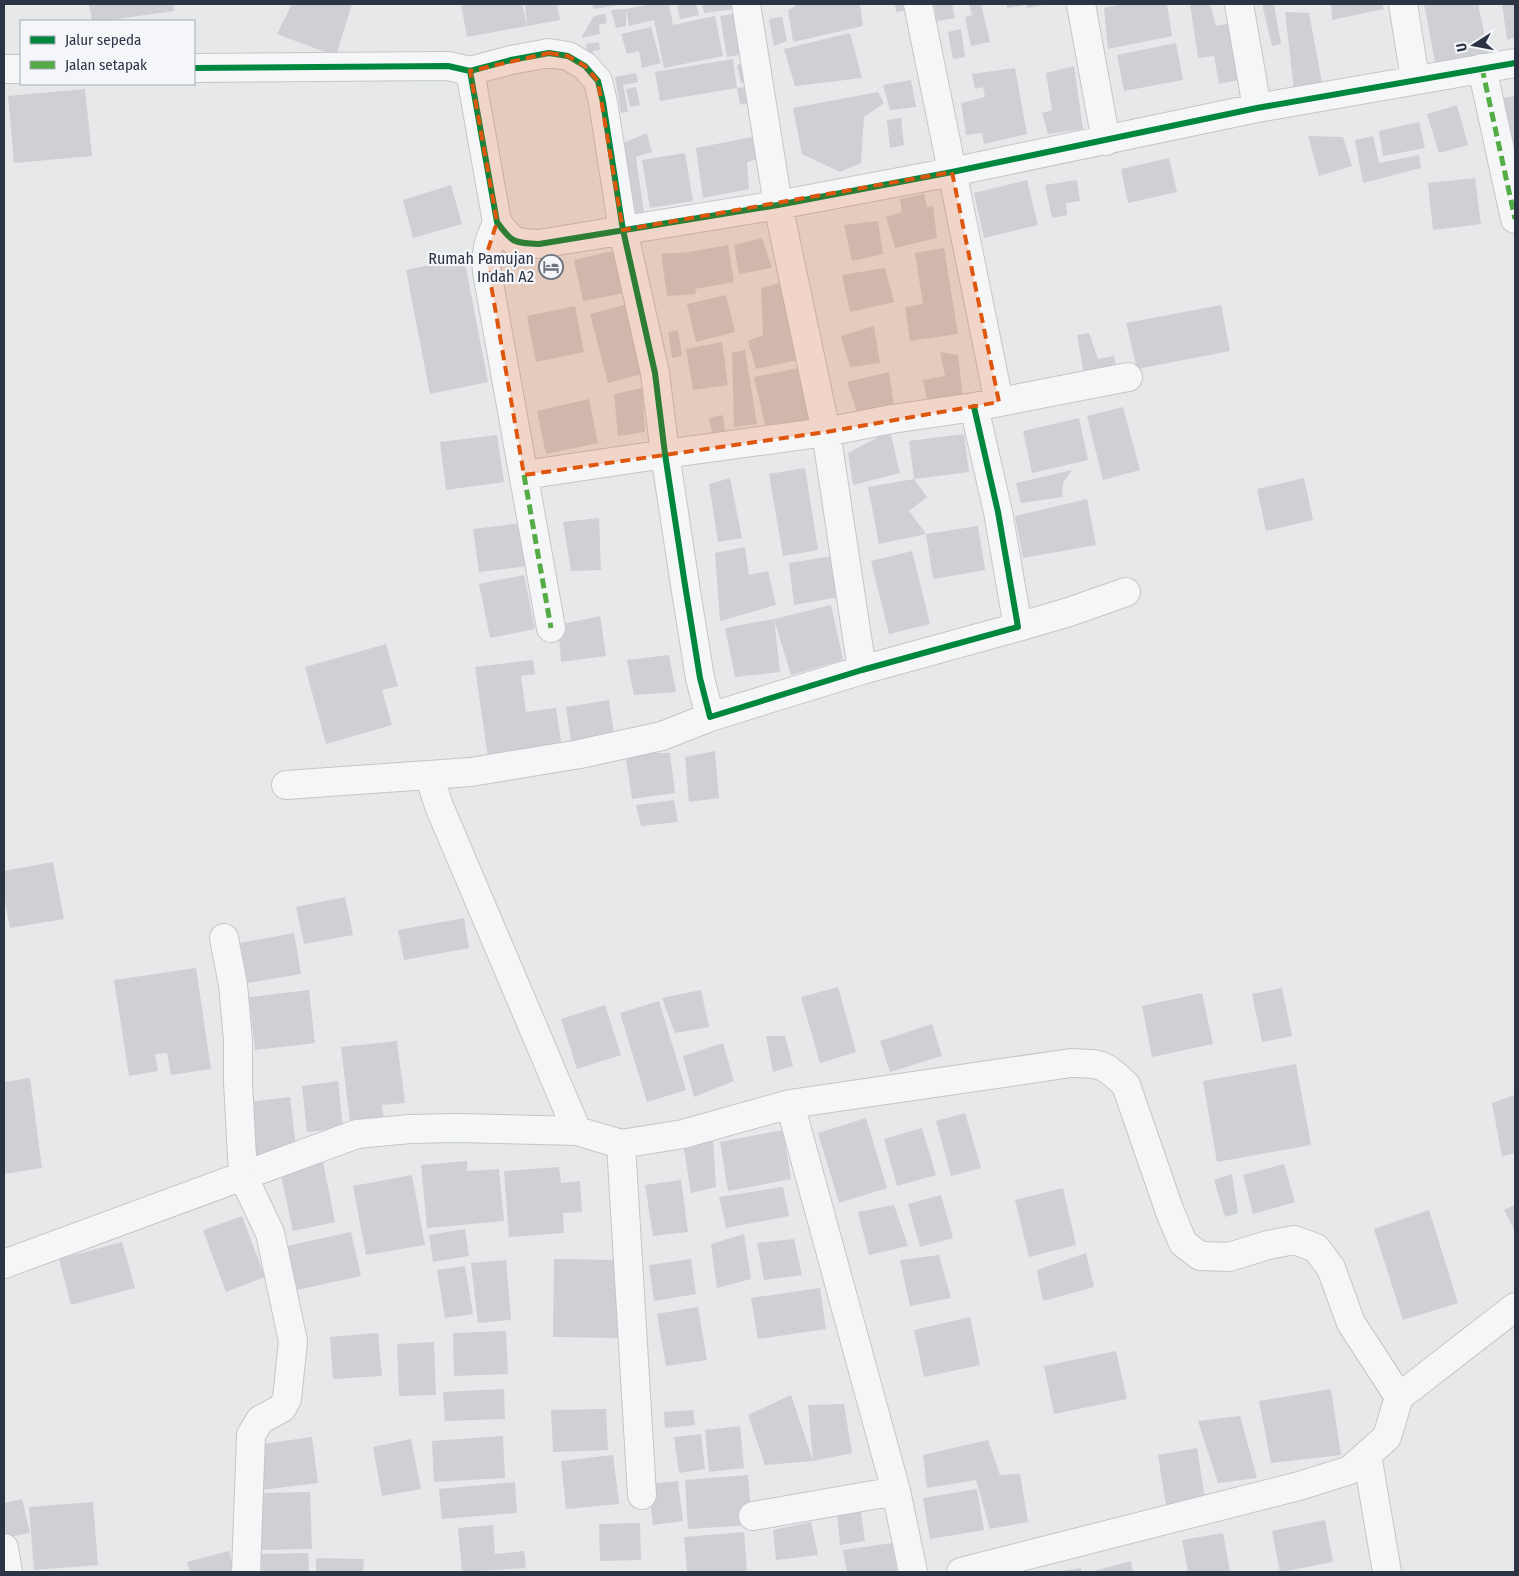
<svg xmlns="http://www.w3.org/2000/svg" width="1519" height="1576" viewBox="0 0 1519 1576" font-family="'Fira Sans Condensed',sans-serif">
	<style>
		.building { fill: #ced0d3 }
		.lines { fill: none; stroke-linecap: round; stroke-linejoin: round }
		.street-casing { stroke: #c4c6c8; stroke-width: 30 }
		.street { stroke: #f5f6f7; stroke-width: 28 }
		.quiet { stroke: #54ac47; stroke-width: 5; stroke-dasharray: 10 5; stroke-linecap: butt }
		.cycleway-casing { stroke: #f4f6f9; stroke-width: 9 }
		.cycleway { stroke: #00873e; stroke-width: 6 }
		.marked { fill: #df570f; fill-opacity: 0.2; stroke: #df570f; stroke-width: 4; stroke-dasharray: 10 6; stroke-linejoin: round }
		.labels { text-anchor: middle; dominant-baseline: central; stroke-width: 4.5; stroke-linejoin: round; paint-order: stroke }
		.poi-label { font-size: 16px; fill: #2b3445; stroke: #f4f6f9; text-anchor: end }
	</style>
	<rect width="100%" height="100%" fill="#e6e8ea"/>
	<path class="building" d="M89,4H173L174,11L103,21H92Z
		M292,4H352L336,56L277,34Z
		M461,4H522L527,26L467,37Z
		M525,4H557L560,20L527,26Z
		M591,4H618V5L594,9Z
		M653,4H669L673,25L715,16L723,56L664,68L654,20L629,26L626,9Z
		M677,4H696L699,15L680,19Z
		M702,4H734L735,9L704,13Z
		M796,4H860L863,26L793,42L788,10L796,6Z
		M895,4H913L914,9L898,12H896Z
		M934,4H952L955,18L937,21Z
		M969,4H981L990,42L971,46L965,17L972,15Z
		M1006,4H1025V5L1007,8Z
		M1026,4H1043V5L1027,8Z
		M1122,4H1167L1172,36L1108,49L1104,8Z
		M1190,4H1210L1216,26L1233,23L1243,79L1219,84L1214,56L1198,58Z
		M1262,4H1274L1281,44L1272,46Z
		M1331,4H1382L1384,9L1332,20Z
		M1424,4H1478L1489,56L1436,67Z
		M1502,4H1515V38L1507,40Z
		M626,9V26L616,28L611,10Z
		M1285,12L1309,13L1323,88L1294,90Z
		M739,13L745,54L727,57L720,16Z
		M605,14L607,23L599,25L600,34L581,38L594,16Z
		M782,17L787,41L774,46L769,19Z
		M651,27L661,63L642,68L639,51L627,54L621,34Z
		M961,29L965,57L953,59L948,32Z
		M850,33L862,78L795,86L784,49Z
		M599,42L600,50L593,51V54L588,55L586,44Z
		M1176,43L1183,80L1124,91L1117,55Z
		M733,59L737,88L660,101L655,72Z
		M747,62L751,81L741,83L737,65Z
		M1074,66L1083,129L1048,134L1042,113L1052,110L1046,73Z
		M1015,68L1027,134L984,144L982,133L966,135L961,103L985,97L983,87L975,89L972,74Z
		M636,73L638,82L623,85L628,112L621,113L615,77Z
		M911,80L916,107L890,110L883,85Z
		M751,86L752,99H746L747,103L740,105L737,88Z
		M636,87L640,105L630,107L626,89Z
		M85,89L92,156L14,163L8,96Z
		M878,92L884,103L864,117L861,163L840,172L802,154L793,108Z
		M1515,96V167L1494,99Z
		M1457,105L1468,145L1439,153L1427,114Z
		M901,118L904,145L890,148L887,120Z
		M1419,122L1425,148L1383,156L1379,131Z
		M647,133L652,152L636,157L644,213L636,215L621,144Z
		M757,136L759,159L747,162L749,189L703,198L696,148Z
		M1308,136L1343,137L1352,166L1319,176Z
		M1373,136L1379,163L1419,155L1421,168L1363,183L1355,140Z
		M685,153L693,201L650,208L642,160Z
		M1169,158L1177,192L1128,203L1121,169Z
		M1475,178L1481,224L1433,230L1428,183Z
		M1027,180L1038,225L984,238L974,193Z
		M1077,180L1080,201L1066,203L1067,215L1052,218L1045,185Z
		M451,185L462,224L413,238L403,200Z
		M924,194L927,207L933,206L937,238L895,248L886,217L902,212L900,199Z
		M878,221L883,254L852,261L844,225Z
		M762,238L772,268L739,274L734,245Z
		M728,245L734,282L695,289L696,294L667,296L661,254L689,252Z
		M944,248L958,334L910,341L905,307L923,304L915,253Z
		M616,250L625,293L583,301L574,260Z
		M464,258L488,382L430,394L406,270Z
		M885,268L894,302L850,312L842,275Z
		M783,282L798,360L756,369L748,341L763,335L761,288Z
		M726,295L735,332L696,342L687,304Z
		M628,304L646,373L608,383L590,314Z
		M1221,305L1230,351L1137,369L1126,323Z
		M575,306L584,352L536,362L527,316Z
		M874,326L880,363L850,367L841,336Z
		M678,330L682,356L672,358L668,332Z
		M1089,333L1098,359L1114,356L1118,374L1085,381L1077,335Z
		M722,342L728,385L693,390L686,349Z
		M745,350L757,424L734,427L732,353Z
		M940,352L958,355L963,396L928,403L923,380L945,376Z
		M799,368L810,420L766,429L754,377Z
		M889,372L894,405L858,415L847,382Z
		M642,388L645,432L618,436L614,394Z
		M589,399L598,443L546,454L537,411Z
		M1123,407L1140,470L1103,480L1087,416Z
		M723,415L726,437L714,440L709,418Z
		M1079,418L1088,460L1032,473L1023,431Z
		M890,431L900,473L853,485L848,453Z
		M964,434L969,472L914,479L927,497L909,511L926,534L978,526L985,570L933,579L926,534L879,544L868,487L914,479L909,441Z
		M497,435L504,482L446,490L440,442Z
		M805,468L818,550L783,556L769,474Z
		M1072,470L1063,483L1062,497L1021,503L1016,483Z
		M730,478L742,538L718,542L709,484Z
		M1304,478L1313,520L1266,531L1257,489Z
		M1087,499L1096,545L1023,558L1015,516Z
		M599,518L601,570L571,571L563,522Z
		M521,523L527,566L479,572L473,529Z
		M745,547L749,575L768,571L776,605L720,621L715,553Z
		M912,551L930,624L889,634L871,561Z
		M833,556L839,597L794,605L789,563Z
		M524,575L535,629L490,638L479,584Z
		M831,605L843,660L791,675L774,619L780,672L735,677L725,628L774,619Z
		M600,616L606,656L561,662L558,625Z
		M386,644L398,686L382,690L392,725L326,744L305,667Z
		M669,655L676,692L634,695L627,660Z
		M533,660L535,674L521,676L526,712L556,708L563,755L489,765L475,667Z
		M609,700L615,741L572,748L566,707Z
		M715,751L719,798L689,802L685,757Z
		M625,753H670L675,793L632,799Z
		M674,800L678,822L641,826L636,805Z
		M53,862L64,919L10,928L4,896V871Z
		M345,897L353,935L304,944L296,907Z
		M464,918L469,948L404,960L398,930Z
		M294,933L301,974L248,983L240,943Z
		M196,968L211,1069L171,1075L167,1053L155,1054L158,1071L129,1076L114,980Z
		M838,987L856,1052L820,1063L801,997Z
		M1282,988L1292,1036L1262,1042L1252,994Z
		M309,990L315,1043L255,1050L249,997Z
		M701,990L709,1027L675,1033L662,998Z
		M1202,993L1213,1044L1152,1057L1142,1006Z
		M659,1001L686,1090L647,1102L620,1013Z
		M605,1005L621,1055L577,1069L561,1019Z
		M932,1024L942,1056L890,1072L880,1041Z
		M766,1036H785L793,1066L773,1072Z
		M397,1041L405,1103L382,1105L385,1127L351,1131L341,1047Z
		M723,1043L734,1081L694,1097L683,1056Z
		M1296,1064L1311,1145L1217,1162L1203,1081Z
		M30,1078L42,1168L4,1174V1082Z
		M338,1081L343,1128L307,1132L302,1086Z
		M1515,1095V1153L1502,1156L1492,1103Z
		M290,1097L297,1155L255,1161L248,1102Z
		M965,1113L981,1168L951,1176L936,1121Z
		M866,1118L887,1188L839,1203L818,1133Z
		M922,1128L936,1175L897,1186L884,1139Z
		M783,1130L791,1179L728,1191L720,1142Z
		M713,1139L716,1187L691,1193L683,1143Z
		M467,1161V1171L499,1169L504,1221L427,1228L421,1165Z
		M323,1162L335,1222L293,1231L280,1171Z
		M1284,1164L1295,1202L1253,1214L1243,1175Z
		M559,1167L561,1183L580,1181L582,1212L563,1213L564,1233L509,1237L504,1171Z
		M1232,1174L1238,1213L1225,1217L1214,1180Z
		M412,1175L425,1245L366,1255L353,1186Z
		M681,1180L688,1232L653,1236L645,1185Z
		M783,1187L789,1216L726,1228L719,1197Z
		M1063,1188L1076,1245L1029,1257L1015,1200Z
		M941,1195L953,1238L920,1247L908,1204Z
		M894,1205L908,1246L869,1255L858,1212Z
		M1515,1205V1231L1504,1210Z
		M1429,1210L1458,1303L1403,1320L1374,1229Z
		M242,1216L265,1277L226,1292L203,1230Z
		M465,1229L469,1256L433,1262L429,1235Z
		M351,1232L361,1276L297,1290L287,1246Z
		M744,1234L751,1279L717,1288L711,1244Z
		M794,1239L802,1275L764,1280L757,1243Z
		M122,1242L135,1288L71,1305L59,1259Z
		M1086,1253L1094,1287L1043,1301L1037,1270Z
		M939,1255L951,1298L910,1306L900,1260Z
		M554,1259L619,1260L618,1338L553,1337Z
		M691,1259L696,1294L654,1301L649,1265Z
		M506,1260L511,1320L478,1323L471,1263Z
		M465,1266L473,1314L445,1318L437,1270Z
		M820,1288L826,1329L758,1339L751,1298Z
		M698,1307L707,1360L666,1366L657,1314Z
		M970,1317L980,1365L924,1377L914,1330Z
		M506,1331L508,1374L454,1376L453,1333Z
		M378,1333L382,1376L333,1379L330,1337Z
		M434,1342L436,1395L399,1396L397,1344Z
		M1116,1351L1127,1399L1054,1414L1044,1366Z
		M504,1389L505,1419L445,1421L443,1392Z
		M1331,1389L1341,1455L1271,1463L1259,1401Z
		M791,1395L813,1461L808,1405L844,1404L852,1453L813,1461L765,1465L748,1415Z
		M606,1409L608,1450L553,1452L551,1410Z
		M693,1410L695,1425L665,1428L664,1412Z
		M1240,1416L1257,1478L1218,1483L1198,1421Z
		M740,1426L744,1468L709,1472L705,1430Z
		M701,1434L705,1469L679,1473L674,1437Z
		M503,1436L505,1478L434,1482L432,1441Z
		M312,1437L318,1483L261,1490L255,1445Z
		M411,1439L421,1489L382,1496L373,1447Z
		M988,1440L1000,1475L1020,1474L1028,1522L990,1529L976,1480L927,1488L923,1455Z
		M1197,1448L1205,1499L1166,1506L1158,1455Z
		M613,1455L619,1504L566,1509L561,1461Z
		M748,1475L752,1525L688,1529L685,1480Z
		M678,1481L683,1521L653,1525L648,1484Z
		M515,1482L517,1513L442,1519L439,1489Z
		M977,1489L984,1530L930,1539L923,1498Z
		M310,1492L312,1549L261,1550L259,1493Z
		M22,1499L30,1533L4,1538V1503Z
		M93,1502L98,1565L34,1570L29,1507Z
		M860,1505L865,1541L840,1545L837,1509Z
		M1325,1520L1333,1562L1280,1572L1272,1531Z
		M811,1522L818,1555L776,1560L773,1530Z
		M640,1523L641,1560L600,1561L599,1524Z
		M493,1525L495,1554L524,1551L526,1568L462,1572L458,1528Z
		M744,1532L747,1572H687L684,1537Z
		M1223,1533L1230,1572H1188L1182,1540Z
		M892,1543L897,1572H847L843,1550Z
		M229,1551L234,1572H190L187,1562Z
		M308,1553L309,1572H262L261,1554Z
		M316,1558L364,1559L363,1572H316Z
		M1131,1561L1133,1572H1090Z
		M1081,1568V1572H1061V1571Z"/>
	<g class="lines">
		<defs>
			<path id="street" d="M746,4L778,205L826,432L862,670
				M918,4L999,402
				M1081,4L1106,141
				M1239,4L1257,108
				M1403,4L1415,79
				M194,68L448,66L470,71L497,222C512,243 514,243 539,244L778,205L952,172L1257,108L1515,63
				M1482,68L1515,219
				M4,69H21
				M470,71L511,60L549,53L568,56L585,66L598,81L603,102L623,230L655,373L665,454L685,585L700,678L710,717L862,670L1018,627L998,512L974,407
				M497,222C489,241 485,251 487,272L551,628
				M524,475L665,454L826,432L892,419L974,407L1128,377
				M1018,627L1069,612L1126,592
				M429,775L439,806L577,1131
				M286,785L471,772L580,754L662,736L710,717
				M224,938L233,985L238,1040V1082L243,1176L270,1233L293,1341L287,1399L282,1408L260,1420L251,1435L246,1572
				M790,1104L1071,1063C1102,1064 1103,1063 1126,1085L1170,1212L1183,1243L1200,1256L1229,1257L1268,1245L1294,1240L1316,1248L1331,1268L1351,1323L1399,1397
				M621,1144L642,1495
				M4,1264L357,1134L410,1129L457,1128L577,1131L621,1144L683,1134L790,1104L896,1491L913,1572
				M1367,1455L1387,1572
				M753,1516L896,1491
				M4,1548L8,1572
				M961,1572L1299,1486L1350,1470L1387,1437L1399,1397L1515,1307"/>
		</defs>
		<use href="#street" class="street-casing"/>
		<use href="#street" class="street"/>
		<path class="quiet" d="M1482,68L1515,219
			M524,475L551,628"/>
		<defs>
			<path id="cycleway" d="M194,68L448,66L470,71L497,222C512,243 514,243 539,244L778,205L952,172L1257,108L1515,63
				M470,71L511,60L549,53L568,56L585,66L598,81L603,102L623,230L655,373L665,454L685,585L700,678L710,717L862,670L1018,627L998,512L974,407"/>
		</defs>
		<use href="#cycleway" class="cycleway-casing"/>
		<use href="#cycleway" class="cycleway"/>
	</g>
	<path class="marked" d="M549,53L568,56L585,66L598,81L623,230L952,172L999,402L826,432L524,475L486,256L497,222L470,71Z"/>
	<defs>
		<symbol id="hotel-ring" viewBox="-11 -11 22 22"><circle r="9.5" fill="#f4f6f9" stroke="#6c737f" stroke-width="1.5"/><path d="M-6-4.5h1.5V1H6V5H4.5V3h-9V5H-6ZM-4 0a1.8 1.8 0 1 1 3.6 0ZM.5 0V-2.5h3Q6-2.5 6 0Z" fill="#6c737f"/></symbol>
	</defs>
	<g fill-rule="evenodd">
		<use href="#hotel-ring" x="537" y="253" width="28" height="28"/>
	</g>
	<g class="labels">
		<g class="poi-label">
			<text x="534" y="258">Rumah Pamujan<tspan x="534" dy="18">Indah A2</tspan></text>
		</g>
	</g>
	<rect width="1519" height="1576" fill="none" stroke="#2b3445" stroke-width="10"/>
	<rect x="20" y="20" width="175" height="65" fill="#f4f6f9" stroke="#a4a8b1"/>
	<rect x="30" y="36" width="25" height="8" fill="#00873e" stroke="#a4a8b1"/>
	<text x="65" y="45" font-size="15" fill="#2b3445">Jalur sepeda</text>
	<rect x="30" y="61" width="25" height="8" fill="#54ac47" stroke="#a4a8b1"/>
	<text x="65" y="70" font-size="15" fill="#2b3445">Jalan setapak</text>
	<g transform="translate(1474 45) rotate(259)" stroke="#f4f6f9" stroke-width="4" paint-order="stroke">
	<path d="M0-4L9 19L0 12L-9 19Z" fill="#2b3445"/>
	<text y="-8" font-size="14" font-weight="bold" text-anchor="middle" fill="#2b3445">U</text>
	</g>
</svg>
